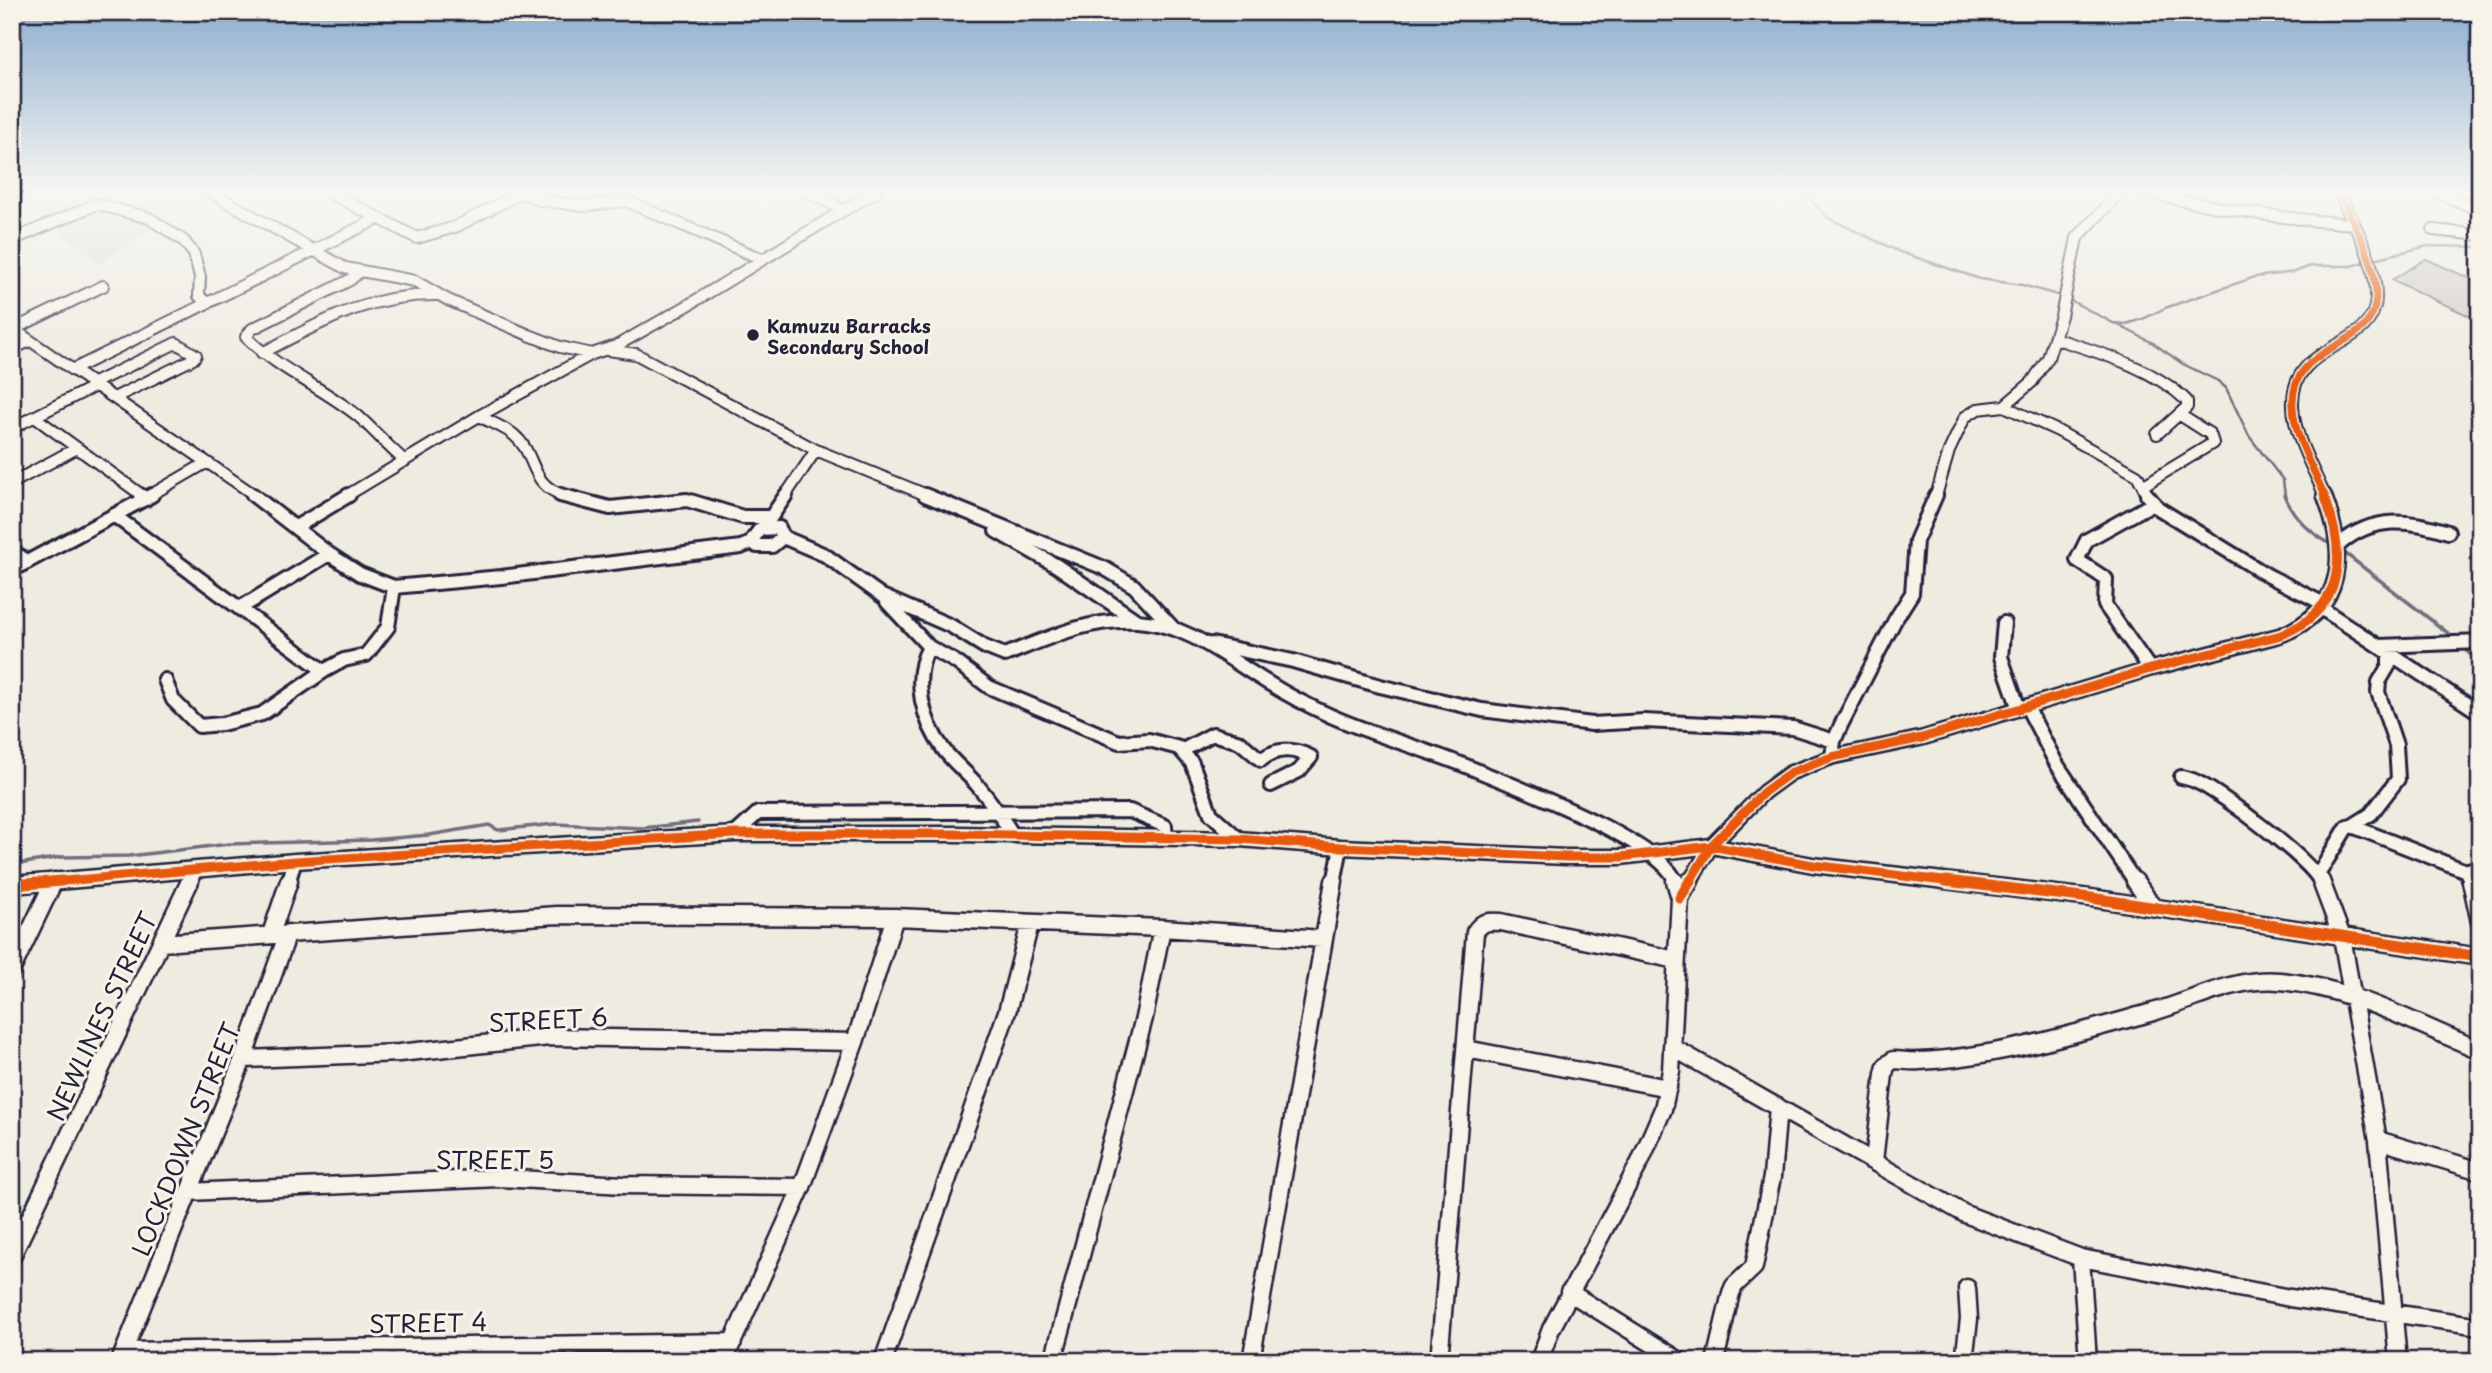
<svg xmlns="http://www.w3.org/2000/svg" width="2492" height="1373" viewBox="0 0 2492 1373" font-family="'Playpen Sans',sans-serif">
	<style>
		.built { fill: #dfdcd4 }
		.green { fill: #d1cdc9; stroke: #7a7882; stroke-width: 2 }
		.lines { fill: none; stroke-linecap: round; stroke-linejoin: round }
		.stream-far1 { stroke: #716f7b; stroke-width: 2.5 }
		.stream { stroke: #716f7b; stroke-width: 3.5 }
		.minor-far2-casing { stroke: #22223b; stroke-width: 14 }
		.minor-far1-casing { stroke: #22223b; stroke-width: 18 }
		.minor-casing { stroke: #22223b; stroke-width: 21 }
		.tertiary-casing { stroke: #22223b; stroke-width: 5 }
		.minor-far2 { stroke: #f7f3e8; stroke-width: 10 }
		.minor-far1 { stroke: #f7f3e8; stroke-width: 12 }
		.minor { stroke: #f7f3e8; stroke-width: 16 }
		.tertiary { fill: #f7f3e8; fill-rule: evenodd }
		.cycleway-far2-casing { stroke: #f7f3e8; stroke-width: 10 }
		.cycleway-far1-casing { stroke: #f7f3e8; stroke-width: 13 }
		.cycleway-casing { stroke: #f7f3e8; stroke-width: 16 }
		.cycleway-far2 { stroke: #e8590c; stroke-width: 7 }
		.cycleway-far1 { stroke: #e8590c; stroke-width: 9 }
		.cycleway { stroke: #e8590c; stroke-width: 11 }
		.poi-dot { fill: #22223b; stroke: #f7f3e8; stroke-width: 2.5 }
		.labels { text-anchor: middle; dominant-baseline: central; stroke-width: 6; stroke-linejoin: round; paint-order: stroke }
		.far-poi-label { font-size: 18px; font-weight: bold; fill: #22223b; stroke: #f7f3e8; text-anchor: start }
		.near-street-label { font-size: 24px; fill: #22223b; stroke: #f7f3e8 }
	</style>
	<rect width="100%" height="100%" fill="#eeebe1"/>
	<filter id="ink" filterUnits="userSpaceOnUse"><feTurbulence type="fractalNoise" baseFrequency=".0143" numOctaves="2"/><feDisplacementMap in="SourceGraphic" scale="14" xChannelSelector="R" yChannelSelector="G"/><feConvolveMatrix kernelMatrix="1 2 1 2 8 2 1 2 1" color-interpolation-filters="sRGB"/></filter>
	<g filter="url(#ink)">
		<path class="built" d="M12,192H185L198,199L99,263Z"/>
		<path class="green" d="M2426,259L2480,283V321L2392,280Z"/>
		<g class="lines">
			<path class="stream-far1" d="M1803,192L1828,218L1900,252L1980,279L2022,285L2064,297L2113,323L2126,324L2143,319L2165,308L2255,277L2294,272L2311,266H2352L2365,262
				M2374,259L2428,246L2480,247
				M2114,323L2153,343L2183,364L2218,381L2226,388L2249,436L2283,480L2285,496"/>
			<path class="stream" d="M2284,495C2295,520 2310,532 2333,546
				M2346,554L2453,637
				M2463,648L2480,663
				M12,865L62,857L129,856L229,844L371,840L429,835L489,825L498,830L555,824L643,828L698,822"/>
			<defs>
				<path id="minor-far2" d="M210,192L345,268L415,281L448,300L529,335L560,347L592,354L616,346L685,307L839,213L838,207L807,192
					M328,192L417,238L455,227L523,192
					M2145,192C2215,209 2282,219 2354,224
					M2436,192L2480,210
					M522,193L540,200L584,206L626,201L762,259
					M839,213L876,192
					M2433,230L2480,235
					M12,240L97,204L149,218L184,241L194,254L200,277L199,296L207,303
					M359,272L350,280L252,329L246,337C279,370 322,387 358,416C374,430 388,447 405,461
					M12,328L256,496
					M14,329L103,286
					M2054,338C2100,353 2152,367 2187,401V407L2157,434
					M12,349L30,341
					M608,350L636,354L816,450L929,496
					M262,353C322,322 368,294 438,295
					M72,370L379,218
					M92,384L176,343L196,355L193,359L114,398
					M2004,406L2058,431L2137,475L2148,496
					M479,416C490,422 504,427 514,435C538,455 528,486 566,496
					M36,418L143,496
					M12,428L95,386
					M12,483L77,448
					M2144,485L2213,443L2210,434L2180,415
					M149,496L206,463
					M346,496L479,416L592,354
					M785,496L816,450
					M1936,496L1949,451L1965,417L1978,409L2004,406L2032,382L2048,358L2061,316L2077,238L2120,192
					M2325,496C2313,468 2294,437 2293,406C2290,340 2374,352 2376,298C2377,261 2353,224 2339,192"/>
				<path id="minor-far1" d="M140,495L146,499
					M253,495L329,554L360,574L394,587L501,577L741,547L753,542
					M560,495L610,508L687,500L743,517H771
					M925,495L1104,568L1134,586L1173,628
					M2147,495L2158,508L2267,575L2324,604
					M115,516L324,671
					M767,523L786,495
					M296,527L349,495
					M779,528L783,537L772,546H757L752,540L760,529Z
					M996,531L1057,566L1137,621
					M783,537L825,555L882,596L951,626L985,647L1005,655C1048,638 1090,618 1137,621C1188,624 1228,659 1270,684C1289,696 1311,707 1331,716C1376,736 1425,749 1471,768C1511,785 1665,842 1676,883
					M2340,544C2372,516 2409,519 2448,532
					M12,551L28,562
					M12,570L152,495
					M887,602L929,647L956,662L989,687L1119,742L1149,740L1179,748L1192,763L1211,814L1239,839
					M240,608L329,554
					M2321,608L2480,713
					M2004,623L2001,657L2019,709
					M1212,644L1293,661L1380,686L1482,710L1592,724L1644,721L1793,728L1834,741
					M2380,646L2480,642
					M929,647C911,679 923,722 944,750C954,763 967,773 978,786C991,801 1002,818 1013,835
					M2150,669L2105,605L2106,579L2077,560L2087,540L2152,504
					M165,680L173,700L199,726L222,724L262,714L324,671L344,660L366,655L388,627L394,587
					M2027,707L2056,763L2136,883
					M1183,750L1213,734L1240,742L1261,760C1277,747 1293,748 1311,757L1299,771L1271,785
					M1832,757L1834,741L1841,725L1895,620L1912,593L1916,541L1936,495
					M2181,777C2186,778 2192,779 2197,782C2220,792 2312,861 2321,883
					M2352,826L2371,814L2398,779L2396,745L2378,692L2379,682L2389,665V653
					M735,834L758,813L1130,811L1165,826L1166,838
					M2466,871L2480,866
					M2318,875L2347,827L2352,826L2466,871L2471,883
					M53,883L54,880
					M190,883L195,871
					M288,883L295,861
					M1334,883L1341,847
					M1689,883L1711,846L1764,792L1790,773L1832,757L1922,738L2150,669L2281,635C2347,608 2346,552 2324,495"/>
				<path id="minor" d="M2135,881L2153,907
					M2321,881L2342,937L2378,1140L2398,1361
					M2471,881L2480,922
					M1680,898L1690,881
					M271,934L289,881
					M161,943L557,915L895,917L1162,928L1322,939
					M12,969L54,881
					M1672,1047L1965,1214L2081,1258L2290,1298L2480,1326
					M1466,1049L1668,1088
					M243,1059L399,1053L550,1037L855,1042
					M2378,1140L2480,1171
					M1874,1161L1884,1074L1886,1066L1893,1060C1902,1060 1911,1062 1919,1061C1995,1058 2080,1032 2153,1012C2195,1000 2235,977 2280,981C2351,987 2415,1024 2480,1050
					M189,1192L499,1178L624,1185L802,1187
					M12,1256L190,881
					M2081,1258L2088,1361
					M1569,1292L1680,1361
					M124,1351L733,1342
					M120,1361L243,1059L288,933
					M724,1361L802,1187L855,1042L895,917
					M883,1361L1007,1012L1030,924
					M1053,1361L1144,1018L1162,928
					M1251,1361L1334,881
					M1439,1361L1475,932C1482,921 1489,921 1501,922L1676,960
					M1539,1361L1551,1329L1640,1162L1663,1109L1671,1071L1680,898L1675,881
					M1715,1361L1731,1293L1734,1286L1754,1267L1772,1177L1778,1107
					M1964,1361L1969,1319L1967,1288"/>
				<path id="tertiary" d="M735,827H956L1239,832L1341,840L1566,850H1621L1711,839L1813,858L2091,890L2480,949V965L2091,906L1813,872L1711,853L1621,864H1566L1341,854L1239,846L956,841H735L295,868L12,893V877L295,854Z"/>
			</defs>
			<use href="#minor-far2" class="minor-far2-casing"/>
			<use href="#minor-far1" class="minor-far1-casing"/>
			<use href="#minor" class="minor-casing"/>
			<use href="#tertiary" class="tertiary-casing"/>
			<use href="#minor-far2" class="minor-far2"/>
			<use href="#minor-far1" class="minor-far1"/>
			<use href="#minor" class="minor"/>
			<use href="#tertiary" class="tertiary"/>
			<defs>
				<path id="cycleway-far2" d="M2325,496C2313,468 2294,437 2293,406C2290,340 2374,352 2376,298C2377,261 2353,224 2339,192"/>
				<path id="cycleway-far1" d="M41,883L295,861L735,834H956L1239,839L1341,847L1566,857H1621L1711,846L1813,865L1960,883
					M1689,883L1711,846L1764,792L1790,773L1832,757L1922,738L2150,669L2281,635C2347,608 2346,552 2324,495"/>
				<path id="cycleway" d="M1946,881L2091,898L2480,957
					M12,885L62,881
					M1680,898L1690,881"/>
			</defs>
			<use href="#cycleway-far2" class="cycleway-far2-casing"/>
			<use href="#cycleway-far1" class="cycleway-far1-casing"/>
			<use href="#cycleway" class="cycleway-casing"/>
			<use href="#cycleway-far2" class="cycleway-far2"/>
			<use href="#cycleway-far1" class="cycleway-far1"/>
			<use href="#cycleway" class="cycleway"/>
		</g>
	</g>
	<linearGradient id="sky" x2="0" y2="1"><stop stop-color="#8dadce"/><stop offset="0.5" stop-color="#f7f6f2"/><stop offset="1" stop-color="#f7f6f2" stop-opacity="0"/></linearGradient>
	<rect width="2492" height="384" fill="url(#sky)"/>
	<circle class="poi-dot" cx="753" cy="335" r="7"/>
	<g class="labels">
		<g class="far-poi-label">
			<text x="767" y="325">Kamuzu Barracks<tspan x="767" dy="21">Secondary School</tspan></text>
		</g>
		<g class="near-street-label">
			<text transform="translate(101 1016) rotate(-65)">NEWLINES STREET</text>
			<text transform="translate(548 1019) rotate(-3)">STREET 6</text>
			<text transform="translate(185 1139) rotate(-68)">LOCKDOWN STREET</text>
			<text x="495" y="1159">STREET 5</text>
			<text transform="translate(428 1322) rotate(-1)">STREET 4</text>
		</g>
	</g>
	<rect width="2492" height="1373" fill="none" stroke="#f7f3e8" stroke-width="42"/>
	<rect x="21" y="21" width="2450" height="1331" fill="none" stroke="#22223b" stroke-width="2.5" filter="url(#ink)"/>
</svg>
